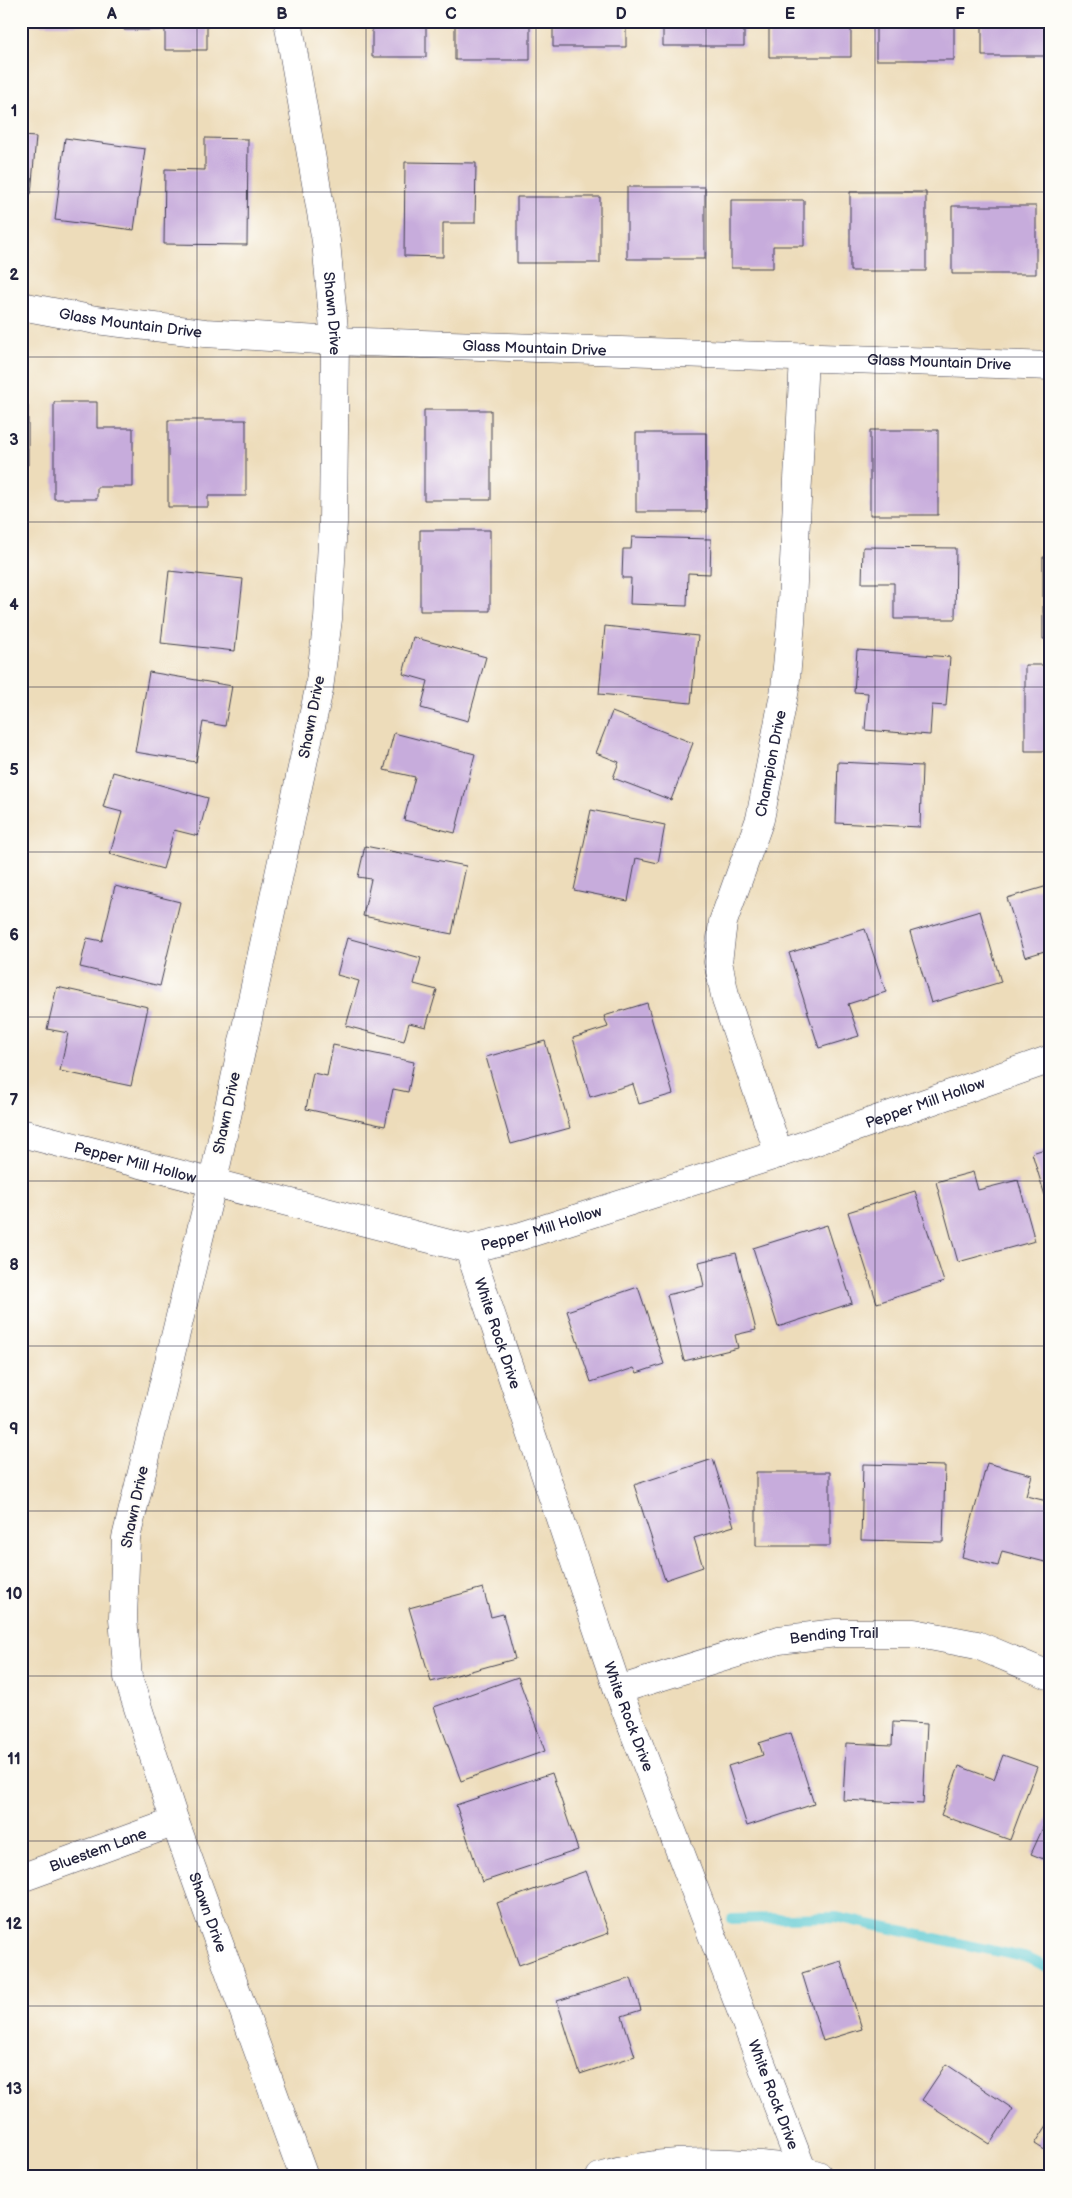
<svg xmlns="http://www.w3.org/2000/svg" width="1072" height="2198" viewBox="0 0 1072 2198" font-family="'Balsamiq Sans',sans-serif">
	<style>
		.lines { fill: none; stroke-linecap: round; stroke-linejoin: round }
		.stream { stroke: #5cc9d2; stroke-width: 10 }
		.building { fill: #c7acdc }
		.minor-casing { stroke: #403e4e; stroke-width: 29 }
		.tertiary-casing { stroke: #403e4e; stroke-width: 29 }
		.minor { stroke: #fff; stroke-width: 28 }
		.tertiary { stroke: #fff; stroke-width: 28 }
		.grid { fill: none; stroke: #22223b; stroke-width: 1; stroke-opacity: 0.55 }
		.labels { text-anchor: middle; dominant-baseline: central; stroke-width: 4.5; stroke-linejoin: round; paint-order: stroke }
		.street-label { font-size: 15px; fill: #22223b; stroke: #fdfcf7 }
		.neatline { fill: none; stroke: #22223b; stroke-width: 2 }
		.grid-label { font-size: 16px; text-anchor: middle; font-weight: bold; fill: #22223b }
	</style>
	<rect width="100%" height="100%" fill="#fdfcf7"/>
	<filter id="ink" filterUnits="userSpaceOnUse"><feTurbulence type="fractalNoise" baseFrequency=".02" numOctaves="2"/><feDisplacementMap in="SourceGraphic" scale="10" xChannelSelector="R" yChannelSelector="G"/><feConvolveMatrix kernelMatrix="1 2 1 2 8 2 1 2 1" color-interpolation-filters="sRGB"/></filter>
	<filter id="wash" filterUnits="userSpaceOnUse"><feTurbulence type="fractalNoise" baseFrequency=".0096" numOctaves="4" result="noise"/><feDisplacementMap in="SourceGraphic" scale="20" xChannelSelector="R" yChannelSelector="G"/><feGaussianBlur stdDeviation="1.12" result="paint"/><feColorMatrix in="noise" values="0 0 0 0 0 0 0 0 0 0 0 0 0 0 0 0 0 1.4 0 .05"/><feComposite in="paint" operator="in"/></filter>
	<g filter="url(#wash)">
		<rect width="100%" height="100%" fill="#eddcba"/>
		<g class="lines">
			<path class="stream" d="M732,1919L836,1917L1028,1958L1051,1969"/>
		</g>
		<g id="blocks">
			<path class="building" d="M21,21H91V25H21Z
				M124,21H207V50H165V30H124Z
				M372,21H426V57H372Z
				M455,21H530V60H455Z
				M553,21H626V47H553Z
				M663,21H744V46H663Z
				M769,21H851V57H769Z
				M876,21H954V60H876Z
				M982,21H1051V56H982Z
				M21,136L36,137L31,194H21Z
				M65,138L145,149L134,230L55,220Z
				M205,138L248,139L247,245L164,244L165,169L205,170Z
				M405,162L476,163L475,223H443V257L404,256Z
				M627,187H705V259H627Z
				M850,192H926V271H850Z
				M517,197H600V263H517Z
				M731,200H804V246H773V268H731Z
				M952,206H1036V274H952Z
				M54,402H97V428H133V487H97V499H54Z
				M21,406H28V465H21Z
				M424,410H491V500H424Z
				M168,420H246V496H208V507H168Z
				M870,430H938V515H870Z
				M636,433H706V512H636Z
				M420,530H490V611H420Z
				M632,537L711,539L710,574L688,573L687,606L630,604L631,578H622L623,549H631Z
				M863,547L956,548L955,619H894V583H862Z
				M1043,557H1051V639H1043Z
				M169,571L243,579L235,651L161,643Z
				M605,626L698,636L691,703L599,694Z
				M413,637L486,657L468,721L421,708L428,681L403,674Z
				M857,650L950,657L946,706L932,705L930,735L865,730L868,693L854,692Z
				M1025,665H1051V751H1025Z
				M149,672L232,686L225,726L203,722L196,762L135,752Z
				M612,712L693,743L671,800L613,778L619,762L596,753Z
				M394,733L475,754L455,833L404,820L415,777L384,770Z
				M838,762L922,766L920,827L836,823Z
				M113,772L208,798L198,836L174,830L163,869L110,854L122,812L103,807Z
				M591,810L665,825L658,863L636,858L628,901L574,890Z
				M365,846L466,866L452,934L363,916L371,879L358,877Z
				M1051,885V949L1025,957L1007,898Z
				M115,886L180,902L160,986L80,967L87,938L102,941Z
				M980,911L1001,982L931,1003L910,932Z
				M865,929L886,992L848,1004L859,1036L819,1048L789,953Z
				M347,938L421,958L414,984L437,990L426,1027L409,1023L404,1041L346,1026L359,981L337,975Z
				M57,987L148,1007L131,1086L60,1071L68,1033L47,1029Z
				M647,1003L673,1094L639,1104L633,1084L590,1097L573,1038L608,1027L604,1016Z
				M545,1041L570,1128L511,1144L486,1057Z
				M333,1045L414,1062L408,1092L393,1089L385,1126L306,1109L313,1073L327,1076Z
				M1051,1147V1211L1050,1212L1032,1153Z
				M973,1172L978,1190L1018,1180L1035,1241L958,1262L936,1182Z
				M915,1191L944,1282L877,1303L848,1212Z
				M827,1225L852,1303L778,1327L753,1248Z
				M736,1253L756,1330L735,1335L738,1348L684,1361L667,1295L704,1286L699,1262Z
				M638,1287L664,1364L637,1373L634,1368L591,1382L567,1311Z
				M713,1459L734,1526L694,1538L703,1567L665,1580L634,1485Z
				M987,1463L1032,1475L1026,1496L1051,1502V1540L1045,1562L1002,1551L998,1566L962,1557Z
				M863,1464L945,1466L943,1542L861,1540Z
				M756,1472H830V1546H756Z
				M483,1588L491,1617L503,1614L515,1659L431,1682L409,1608Z
				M518,1677L545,1751L461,1781L434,1707Z
				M893,1722L927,1724L923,1804L843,1800L846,1743L892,1745Z
				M791,1733L814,1804L747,1826L728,1766L763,1755L759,1743Z
				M1003,1755L1037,1767L1010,1840L941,1815L959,1766L994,1779Z
				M552,1773L578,1850L482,1882L456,1805Z
				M1051,1810V1862L1031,1854Z
				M586,1871L609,1933L519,1965L497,1903Z
				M841,1961L862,2029L823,2041L802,1973Z
				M631,1978L641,2010L622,2016L635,2056L580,2074L557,2001Z
				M946,2064L1013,2109L990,2144L922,2100Z
				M1051,2119V2154L1035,2144Z"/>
		</g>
	</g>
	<g filter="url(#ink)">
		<use href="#blocks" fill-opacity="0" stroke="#403e4e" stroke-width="1"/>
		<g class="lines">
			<defs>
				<g id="minor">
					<path id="s1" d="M21,306L96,320L205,333L335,341L1051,366"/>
					<path id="s2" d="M21,1133L469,1249L521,1236L779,1154L1051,1059"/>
					<path id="s3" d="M779,1154L726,1000L718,962L723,922L760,819L785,689L791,623L804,357"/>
					<path id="s4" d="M469,1249L618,1690L805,2177"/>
					<path id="s5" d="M618,1690L779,1640L836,1633H914L977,1645L1051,1676"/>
					<path id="s6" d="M21,1878L175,1822"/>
					<path d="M600,2177C655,2160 704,2160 761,2165C781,2167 799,2168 818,2175"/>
				</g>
				<g id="tertiary">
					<path id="s7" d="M288,21L326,241L335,341L333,522L328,619L319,689L213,1181L126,1538L123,1618L128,1677L175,1822L304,2177"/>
				</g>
			</defs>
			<use href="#minor" class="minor-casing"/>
			<use href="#tertiary" class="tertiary-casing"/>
			<use href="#minor" class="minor"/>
			<use href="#tertiary" class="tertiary"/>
		</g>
	</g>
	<path class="grid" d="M197,21V2177M366,21V2177M536,21V2177M706,21V2177M875,21V2177M21,192H1051M21,357H1051M21,522H1051M21,687H1051M21,852H1051M21,1017H1051M21,1181H1051M21,1346H1051M21,1511H1051M21,1676H1051M21,1841H1051M21,2006H1051"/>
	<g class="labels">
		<g class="street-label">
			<text stroke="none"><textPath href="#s7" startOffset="296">Shawn Drive</textPath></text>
			<text stroke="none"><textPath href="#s1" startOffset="111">Glass Mountain Drive</textPath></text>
			<text stroke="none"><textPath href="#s1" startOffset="516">Glass Mountain Drive</textPath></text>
			<text stroke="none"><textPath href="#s1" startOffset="921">Glass Mountain Drive</textPath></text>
			<text transform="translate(312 717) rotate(-79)">Shawn Drive</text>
			<text stroke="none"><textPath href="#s3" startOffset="408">Champion Drive</textPath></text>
			<text stroke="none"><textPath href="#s2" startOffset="942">Pepper Mill Hollow</textPath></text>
			<text transform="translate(227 1113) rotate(-78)">Shawn Drive</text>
			<text stroke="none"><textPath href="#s2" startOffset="118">Pepper Mill Hollow</textPath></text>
			<text stroke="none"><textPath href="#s2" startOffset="538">Pepper Mill Hollow</textPath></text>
			<text stroke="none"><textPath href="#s4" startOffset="89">White Rock Drive</textPath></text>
			<text transform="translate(135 1507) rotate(-78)">Shawn Drive</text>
			<text stroke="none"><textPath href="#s5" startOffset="224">Bending Trail</textPath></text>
			<text stroke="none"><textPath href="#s4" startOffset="494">White Rock Drive</textPath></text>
			<text stroke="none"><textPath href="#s6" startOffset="82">Bluestem Lane</textPath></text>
			<text stroke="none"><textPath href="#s7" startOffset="1931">Shawn Drive</textPath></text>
			<text stroke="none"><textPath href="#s4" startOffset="899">White Rock Drive</textPath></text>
		</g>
	</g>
	<rect width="1072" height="2198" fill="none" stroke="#fdfcf7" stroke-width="55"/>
	<rect x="28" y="28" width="1016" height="2142" class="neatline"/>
	<g class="grid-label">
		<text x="112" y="19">A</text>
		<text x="282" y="19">B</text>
		<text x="451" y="19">C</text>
		<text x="621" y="19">D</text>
		<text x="790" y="19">E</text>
		<text x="960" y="19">F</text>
		<text x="14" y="116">1</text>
		<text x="14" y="280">2</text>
		<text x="14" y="445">3</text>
		<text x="14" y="610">4</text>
		<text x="14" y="775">5</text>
		<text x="14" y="940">6</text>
		<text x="14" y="1105">7</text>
		<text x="14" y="1270">8</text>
		<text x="14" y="1434">9</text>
		<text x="14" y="1599">10</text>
		<text x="14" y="1764">11</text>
		<text x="14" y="1929">12</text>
		<text x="14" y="2094">13</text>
	</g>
</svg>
